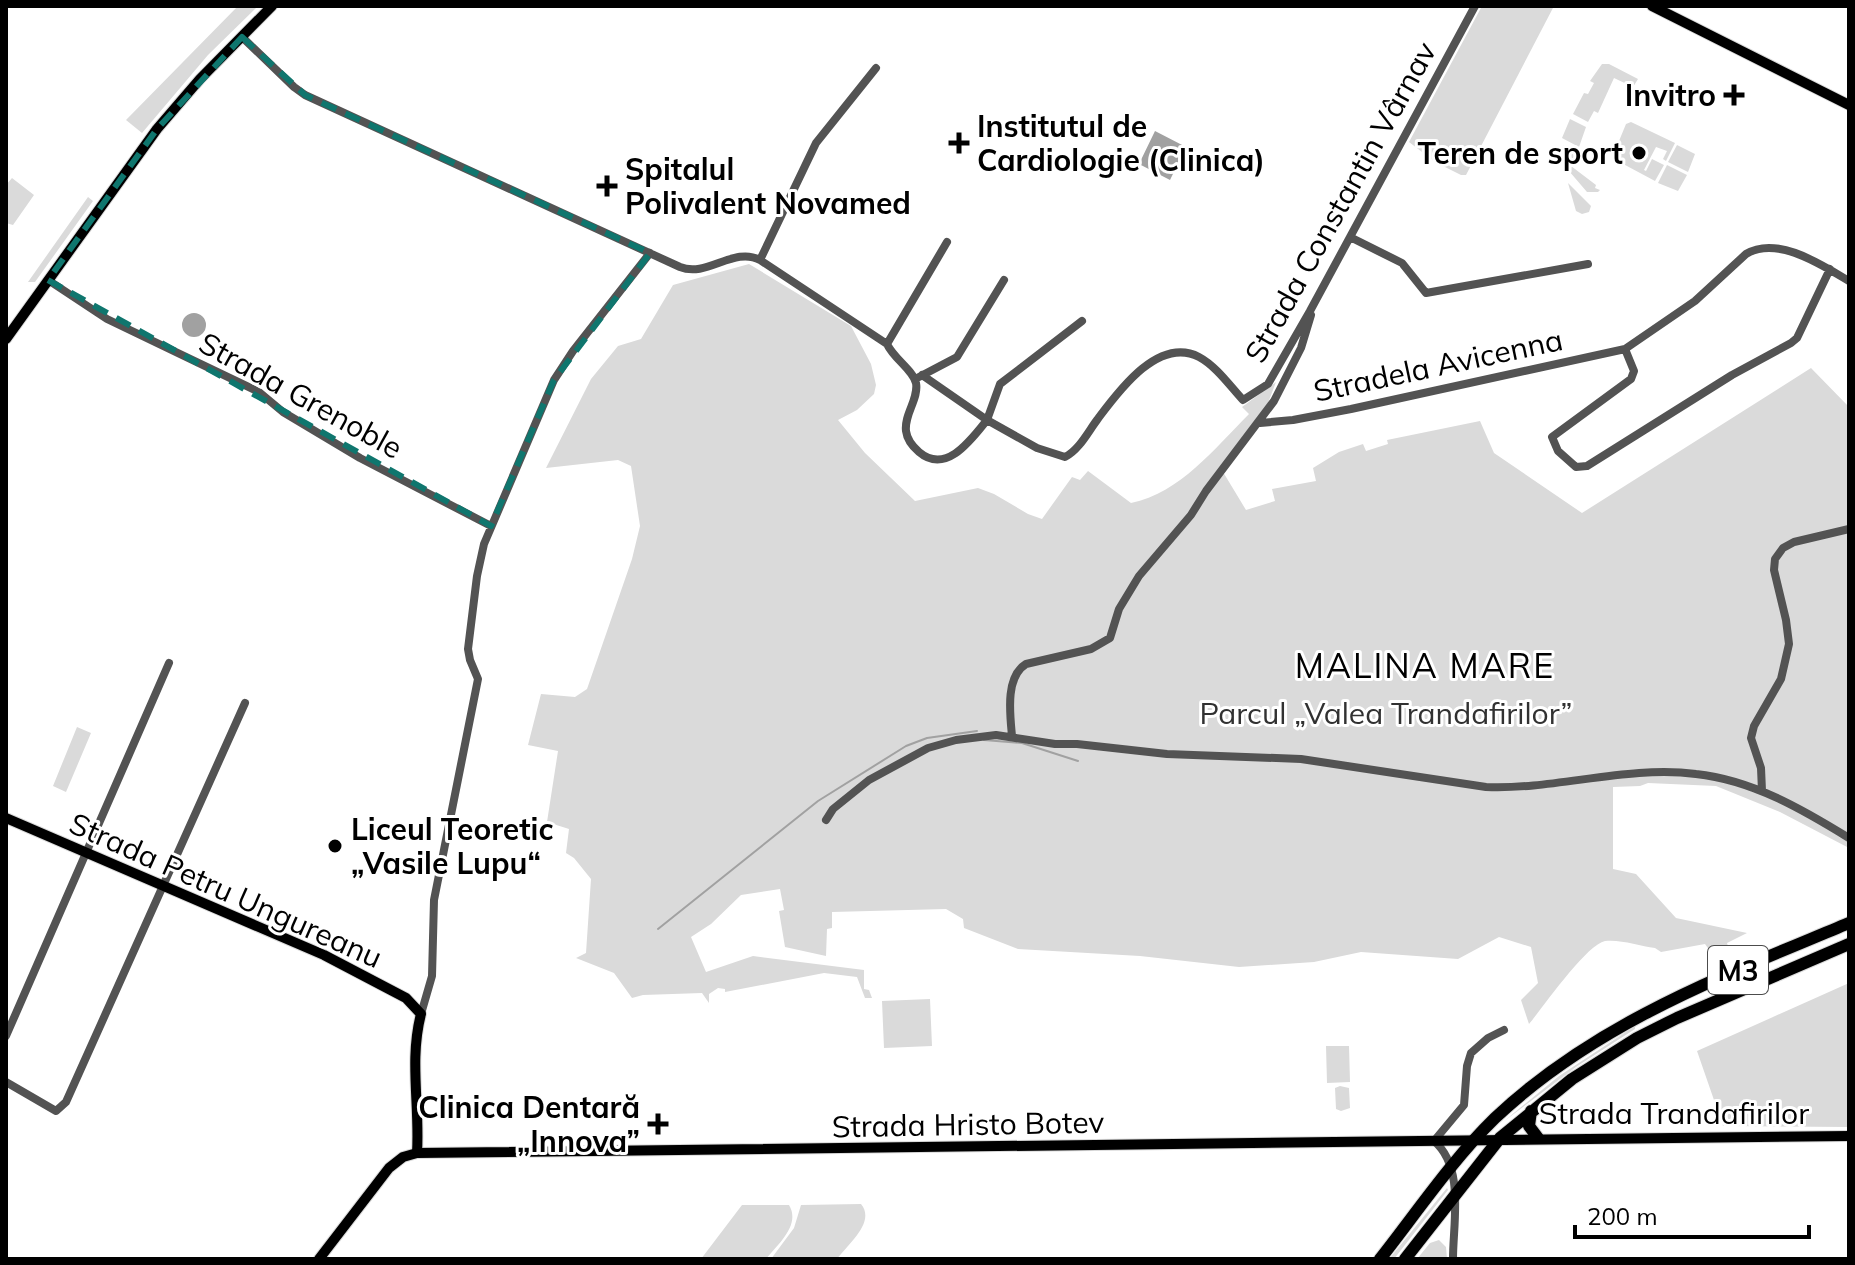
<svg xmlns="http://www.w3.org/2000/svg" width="1855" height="1265" viewBox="0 0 1855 1265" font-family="Mulish,sans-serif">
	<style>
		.green { fill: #dadada }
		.water { fill: #a1a1a1 }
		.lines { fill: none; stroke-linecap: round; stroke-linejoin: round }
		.stream { stroke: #a1a1a1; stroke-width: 2 }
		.major-casing { stroke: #dbdbdb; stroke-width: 12 }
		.highway-casing { stroke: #dbdbdb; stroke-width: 14 }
		.minor { stroke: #535353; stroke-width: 8 }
		.major { stroke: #000; stroke-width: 10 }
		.highway { stroke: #000; stroke-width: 12 }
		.marked { fill: none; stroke: #0f766e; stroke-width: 6; stroke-dasharray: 16 10; stroke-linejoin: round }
		.poi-dot { fill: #000; stroke: #fff; stroke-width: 3 }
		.labels { text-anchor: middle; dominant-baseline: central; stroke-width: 6; stroke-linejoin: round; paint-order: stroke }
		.shield { fill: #fff; stroke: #4c4c4c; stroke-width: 2 }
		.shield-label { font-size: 28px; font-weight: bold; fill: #000 }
		.poi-label { font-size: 30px; font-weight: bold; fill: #000; stroke: #fff; text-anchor: end }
		.street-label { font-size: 30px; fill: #000; stroke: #fff }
		.park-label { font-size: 30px; fill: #313131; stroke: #fff }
		.quarter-label { font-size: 34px; letter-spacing: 2px; fill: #000; stroke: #fff }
	</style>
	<rect width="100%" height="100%" fill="#fff"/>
	<path class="green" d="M238,6H258L208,55L142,133L126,120Z
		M1482,6H1554L1466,175H1461L1435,162L1409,142Z
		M1602,64H1609L1638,79L1633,87L1614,78L1598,113L1594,111L1588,122L1573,114L1584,93L1588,94L1594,83L1590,81Z
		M1570,119L1586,127L1579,147L1562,138Z
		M1631,122L1675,143L1666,161L1663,159L1667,151L1656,147L1644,170L1646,171L1652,159L1664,165L1655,181L1612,158L1626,124Z
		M1563,145L1578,152L1571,166L1596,185L1595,188L1600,190L1598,192H1587L1569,171Z
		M1677,145L1695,154L1688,172L1668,162Z
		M1667,165L1687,175L1678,191L1658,183Z
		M12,178L34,195L13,225L6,223V185Z
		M1568,183L1591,206L1589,212L1582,214L1576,211Z
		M88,197L93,201L35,282H28Z
		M749,264L851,326L871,364L876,385L874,394L857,410L838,420L865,453L915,501L978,488L994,494L1028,514L1042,519L1072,477L1080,480L1088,471L1131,503C1180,493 1215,448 1249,414L1242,407L1276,382L1268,403L1220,467L1246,510L1275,501L1272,489L1316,481L1313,468L1339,452L1363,444L1366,451L1388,444L1387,440L1480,421L1494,453L1582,513L1811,368L1849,407V848L1780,812L1716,786L1648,783L1640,786L1613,787V869L1636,874L1676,918L1747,933L1727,943L1731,956L1718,962L1705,944L1661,952L1655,948C1640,946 1620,939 1605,941C1586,945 1544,1006 1529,1024L1521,1000L1538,983L1531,947L1499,937L1458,959L1361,952L1314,962L1239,967L1140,956L1018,949L964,928L963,919L946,909L832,912V928L827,929L826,956L785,947L779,911L784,910L780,889L741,895L711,924L691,937L706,972L753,956L864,970V989L869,990L872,998H865L857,977L824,973L725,992V989L718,988L709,994V1003L702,993L643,995L632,998L614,973L576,958L586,953L591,879L574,858L566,853L569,829L547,822L558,751L528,745L541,694L575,697L587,689L632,559L640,526L631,466L618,460L546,468L591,379L618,346L641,339L673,285Z
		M77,727L91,733L66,792L53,786Z
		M1849,983V1127L1723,1126L1697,1051Z
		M930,999L932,1046L884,1048L882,1001Z
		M1635,1026V1029L1576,1067L1503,1122L1559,1076Z
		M1326,1046H1349L1350,1082L1327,1083Z
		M1340,1086L1349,1088L1350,1108L1341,1111L1336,1109L1335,1088Z
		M1447,1188L1448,1190L1394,1259H1389Z
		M861,1204C876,1222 848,1244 837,1259H771L794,1228L801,1205Z
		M742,1205H789C801,1225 778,1244 766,1259H701Z
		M1439,1240L1446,1247L1447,1259H1417L1430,1243Z"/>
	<path class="water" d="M1155,131L1186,147L1170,180L1139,164Z
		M182 325a12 12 0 1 1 24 0a12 12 0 1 1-24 0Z"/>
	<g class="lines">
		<path class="stream" d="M984,740L1022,743L1078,761
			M658,929L818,801L906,746L927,738L977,731"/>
		<defs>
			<path id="major" d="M1652,6L1849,105
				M6,339L157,129L200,79L272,6
				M6,818L324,955L406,998L421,1014C409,1060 420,1106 417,1153
				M319,1259L389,1168L403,1157L417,1153L1849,1136"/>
			<path id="highway" d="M1531,1111L1529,1126L1538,1138
				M1380,1259C1417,1212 1452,1160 1495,1118C1597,1022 1723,976 1849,923
				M1405,1259L1500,1138L1572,1079L1637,1038L1677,1018L1849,944"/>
		</defs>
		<use href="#major" class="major-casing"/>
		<use href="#highway" class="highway-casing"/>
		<path class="minor" d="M242,37L294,87L305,95L680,267C707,278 734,246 760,260L887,344C894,359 913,370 916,383C919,399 904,414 906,431C907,439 912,446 919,452C946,475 971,440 987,420L1037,448L1065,457C1079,450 1088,432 1097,420C1118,392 1158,336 1199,357C1216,366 1230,386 1243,400L1268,384L1310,311L1475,6
			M1350,237L1402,263L1426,293L1588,264
			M760,260L816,143L876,68
			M48,280L107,319L259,392L283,412L360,458L491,526
			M887,344L947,242
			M1625,349L1634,371L1631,379L1552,437L1558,451L1576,467L1587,466L1732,375L1791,343L1797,338L1830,269
			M922,375L987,420L1000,384L1082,321
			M919,377L957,357L1004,280
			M1260,423L1293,420L1351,409L1625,349L1695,301L1746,254C1777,235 1822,265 1849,281
			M1012,736C1010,714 1005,677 1026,664L1091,649L1110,638L1119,609L1139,576L1191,515L1206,491L1274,401L1301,348L1311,315
			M1762,791L1761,768L1751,738L1754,726L1781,679L1789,644L1786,620L1774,570L1775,559L1783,548L1794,542L1849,529
			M826,820L833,809L869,780L928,748L956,740L996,735L1055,744H1077L1167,754L1301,759L1486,787C1555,790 1628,765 1696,774C1752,780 1802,809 1849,838
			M421,1014L432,976L434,900L478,679L470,660L468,649L477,576L484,544L554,380L573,351L650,253
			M6,1036L169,663
			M6,1082L56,1111L66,1102L245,703
			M1453,1259C1453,1222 1465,1167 1434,1141L1464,1105L1467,1066L1471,1053L1488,1038L1504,1030"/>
		<use href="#major" class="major"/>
		<use href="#highway" class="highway"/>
	</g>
	<path class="marked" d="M242,37L305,95L650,253L554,380L491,526L48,280L157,129Z"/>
	<g class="poi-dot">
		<path d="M1730 83h8v8h8v8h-8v8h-8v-8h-8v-8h8z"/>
		<path d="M955 131h8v8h8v8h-8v8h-8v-8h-8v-8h8z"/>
		<circle cx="1639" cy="153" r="8"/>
		<path d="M603 174h8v8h8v8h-8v8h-8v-8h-8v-8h8z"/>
		<circle cx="335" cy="846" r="8"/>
		<path d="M654 1112h8v8h8v8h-8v8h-8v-8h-8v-8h8z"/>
	</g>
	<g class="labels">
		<rect class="shield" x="1708" y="946" width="60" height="48" rx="6"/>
		<g class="shield-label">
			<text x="1738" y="970">M3</text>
		</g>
		<g class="poi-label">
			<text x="1716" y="95">Invitro</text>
			<text x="977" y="126" text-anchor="start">Institutul de<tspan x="977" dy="34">Cardiologie (Clinica)</tspan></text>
			<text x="1623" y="153">Teren de sport</text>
			<text x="625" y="169" text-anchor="start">Spitalul<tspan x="625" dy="34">Polivalent Novamed</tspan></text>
			<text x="351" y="829" text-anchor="start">Liceul Teoretic<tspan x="351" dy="34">„Vasile Lupu“</tspan></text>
			<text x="640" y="1107">Clinica Dentară<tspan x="640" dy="34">„Innova”</tspan></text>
		</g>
		<g class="street-label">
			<text transform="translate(1340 202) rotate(-61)">Strada Constantin Vârnav</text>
			<text transform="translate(1438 365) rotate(-12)">Stradela Avicenna</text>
			<text transform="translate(301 395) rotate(29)">Strada Grenoble</text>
			<text transform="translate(226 890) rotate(24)">Strada Petru Ungureanu</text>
			<text x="1674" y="1113">Strada Trandafirilor</text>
			<text transform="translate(968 1124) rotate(-1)">Strada Hristo Botev</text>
		</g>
		<g class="park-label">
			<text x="1386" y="713">Parcul „Valea Trandafirilor”</text>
		</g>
		<g class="quarter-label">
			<text x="1425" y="665">MALINA MARE</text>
		</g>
	</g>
	<rect width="1855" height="1265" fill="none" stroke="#000000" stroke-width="16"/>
	<path d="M1575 1225v12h234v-12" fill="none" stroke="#000000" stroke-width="4"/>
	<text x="1587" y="1225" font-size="24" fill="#000000" stroke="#ffffff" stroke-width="6" paint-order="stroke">200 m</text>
</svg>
